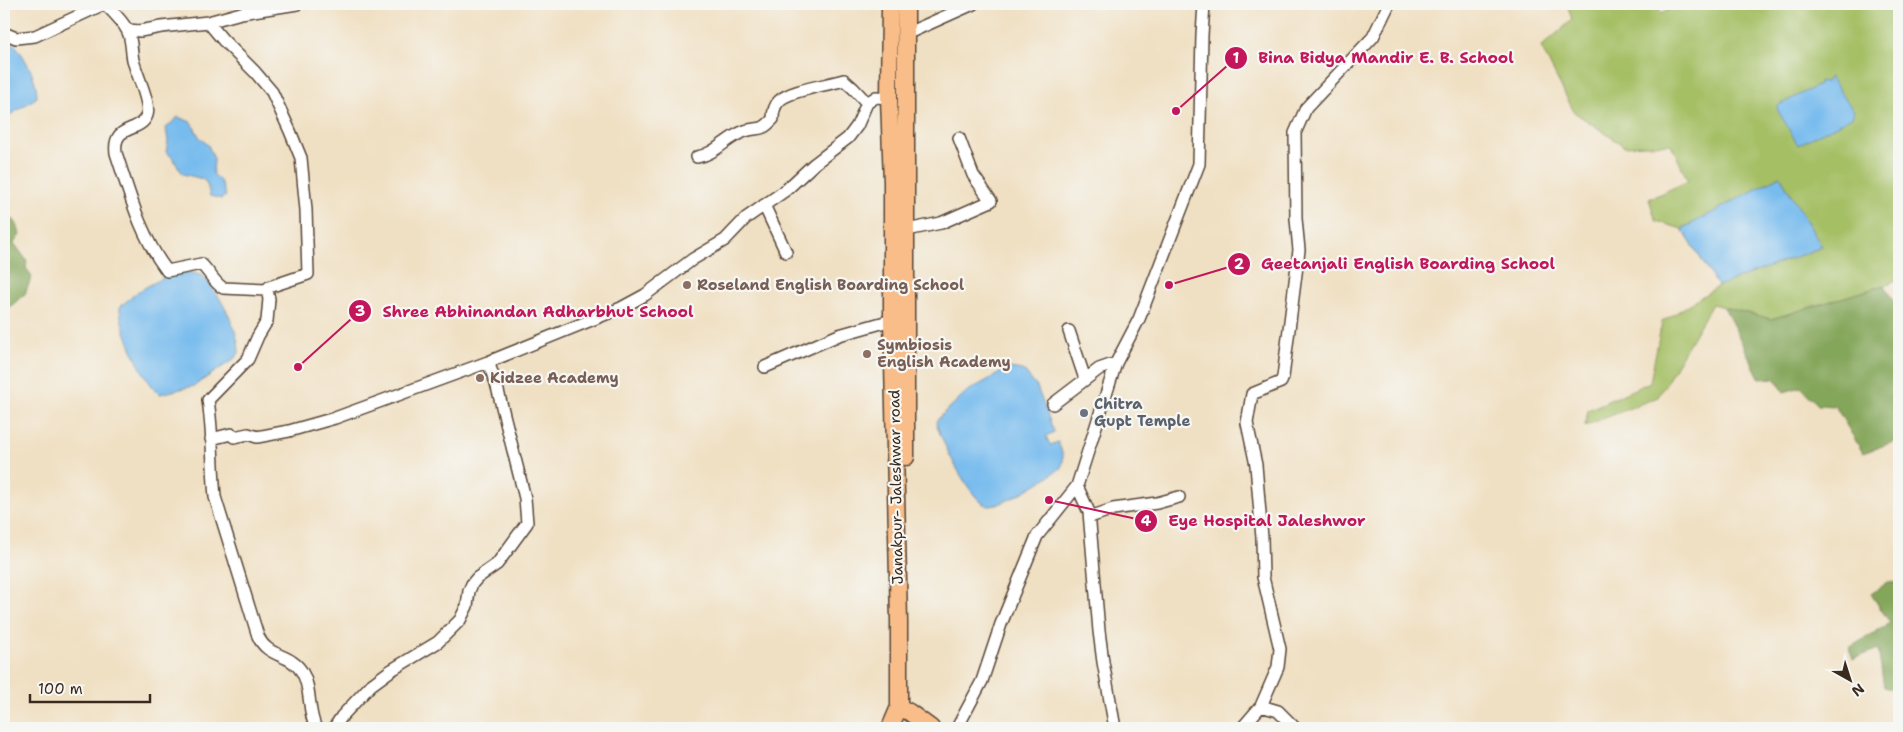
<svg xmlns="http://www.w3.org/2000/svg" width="1903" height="732" viewBox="0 0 1903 732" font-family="'Shantell Sans',sans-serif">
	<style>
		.green { fill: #a5bf65; stroke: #707442 }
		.forest { fill: #84a65a; stroke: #60683c }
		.water { fill: #78bcee; stroke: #5a7386 }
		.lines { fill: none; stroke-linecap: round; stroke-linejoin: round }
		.minor-casing { stroke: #564537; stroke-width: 14 }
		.highway-casing { stroke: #564537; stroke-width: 19 }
		.minor { stroke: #fff; stroke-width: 11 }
		.highway { stroke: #f8bd88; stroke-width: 16 }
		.education-dot { fill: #8d6e63; stroke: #f6f6f2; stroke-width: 2 }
		.worship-dot { fill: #6b7280; stroke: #f6f6f2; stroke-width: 2 }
		.labels { text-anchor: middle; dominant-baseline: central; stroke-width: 4.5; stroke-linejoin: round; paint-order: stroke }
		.education-label { font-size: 15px; font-weight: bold; fill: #785e54; stroke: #f6f6f2; text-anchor: start }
		.worship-label { font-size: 15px; font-weight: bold; fill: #5b616d; stroke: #f6f6f2; text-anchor: start }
		.street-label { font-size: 15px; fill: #3b2a1e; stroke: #f6f6f2 }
		.leader { fill: none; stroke: #c2185b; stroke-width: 2 }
		.callout-dot { fill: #c2185b; stroke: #f6f6f2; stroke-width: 2 }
		.mark-label { font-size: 15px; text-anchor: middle; font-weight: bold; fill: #fff }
		.callout-label { font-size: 16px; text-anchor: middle; font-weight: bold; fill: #c2185b; stroke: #f6f6f2; stroke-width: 4.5; stroke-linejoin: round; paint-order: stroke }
	</style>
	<rect width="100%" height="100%" fill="#f6f6f2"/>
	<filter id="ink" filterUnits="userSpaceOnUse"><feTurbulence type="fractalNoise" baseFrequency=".02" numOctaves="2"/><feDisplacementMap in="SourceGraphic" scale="10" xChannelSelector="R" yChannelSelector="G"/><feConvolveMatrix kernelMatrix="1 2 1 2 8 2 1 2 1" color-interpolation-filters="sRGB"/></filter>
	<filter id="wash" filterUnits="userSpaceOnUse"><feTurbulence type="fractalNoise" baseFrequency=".0096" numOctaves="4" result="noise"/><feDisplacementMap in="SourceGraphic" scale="20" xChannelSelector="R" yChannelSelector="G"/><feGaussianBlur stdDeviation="1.12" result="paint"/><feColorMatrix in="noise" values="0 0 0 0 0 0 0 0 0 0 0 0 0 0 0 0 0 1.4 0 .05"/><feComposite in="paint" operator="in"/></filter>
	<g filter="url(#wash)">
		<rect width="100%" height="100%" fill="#f0e0c3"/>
		<path class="green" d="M1567,4H1657L1661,14L1679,4H1899V279L1885,285L1771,319L1712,304L1658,397L1585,426L1588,410L1650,382L1662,322L1718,286L1822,247L1780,176L1682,229L1656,221L1649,199L1688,181L1671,144L1624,146L1574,112L1541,47L1572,20Z"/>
		<path class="forest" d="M4,217C16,216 18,226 20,235L14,243L27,261L26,268L32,276L25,294L4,312Z
			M1885,285L1899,313V440L1863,453L1835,406L1818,405L1801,387L1784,392L1775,378L1760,379L1724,307L1771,319Z
			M1888,582L1899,583V691L1884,687L1878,649L1853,659L1849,648L1890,623L1871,594Z"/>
		<path class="water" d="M4,36C18,41 41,83 36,98L4,119Z
			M1830,77L1854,111L1852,117L1798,145L1777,109L1779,105L1819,85V81L1826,82Z
			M178,117L191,122L200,138L208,145L214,159L213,174L221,182L226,196L221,199L210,196L207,184L203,179L183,174L171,156L166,152L168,141L166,128Z
			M1780,176L1822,247L1718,286L1682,229Z
			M190,272L203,276C219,293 239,329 239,353L234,359L194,386L160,394C144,383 119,326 120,307L137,292L166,276Z
			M1009,368L1023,370L1037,387L1054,432L1046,436L1050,445L1058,442C1062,452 1066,459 1060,469C1046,478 1003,507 989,506C973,506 938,436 936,421L966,392Z"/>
	</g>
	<g filter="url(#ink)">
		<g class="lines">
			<defs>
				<path id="minor" d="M105,4C112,11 122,20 127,30C132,38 131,51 133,60C136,73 151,103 147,115C140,134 112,123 116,153C130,195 140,235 167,271L201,264C209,271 214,283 223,288L267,290L269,299L267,321L258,336L248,359L208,400C213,432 212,465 215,497L258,636C267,658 291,653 302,672C312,688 307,711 316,728
					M208,22L223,40L255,72L272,92L290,131L301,158L306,210L308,274L269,287L267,290
					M128,30L140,31L161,27L208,22L241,13L297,4
					M4,33L16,38L35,36L104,4
					M906,34L973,4
					M697,157C716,154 727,137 745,131C760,126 760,133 773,119C773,113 774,106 779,101C789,90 829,85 844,80L853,88L867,103
					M764,205L786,252
					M907,230L941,223L991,201L973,175L959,138
					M1069,331L1085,379
					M765,367L839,335L892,320
					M1053,404L1099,369L1116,363
					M211,439L231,434L234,437L248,434L257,437L289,431L335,418L488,362L621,308L645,295L693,259L725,240L746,218L786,190L814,164L848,138L857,126L867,103L876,97L889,98
					M1077,486L1089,512L1099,631L1103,662L1115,728
					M1090,517L1113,509L1157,503L1179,497
					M334,728L342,716L371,685L390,671L438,642L460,620L467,606L469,591L472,584L477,578L497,564L527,523L525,498L496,383L488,362
					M957,728L982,681L1001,624L1037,536L1077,486L1116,363L1139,319L1199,164L1202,35L1204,4
					M1242,728L1261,706
					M1295,728L1278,711L1261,706L1278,667L1280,649L1263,577L1262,538L1256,465L1247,423L1252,394L1281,382L1283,377L1299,250L1296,219L1295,133L1306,108L1373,37L1389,4"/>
				<path id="highway" d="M906,457V4
					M899,707L909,712L931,728
					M890,728L899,707V621L892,320V183L889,98L890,4"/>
			</defs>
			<use href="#minor" class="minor-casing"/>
			<use href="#highway" class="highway-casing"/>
			<use href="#minor" class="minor"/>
			<use href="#highway" class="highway"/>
		</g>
	</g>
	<g class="education-dot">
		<circle cx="687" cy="285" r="5"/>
		<circle cx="867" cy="354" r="5"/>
		<circle cx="480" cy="378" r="5"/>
	</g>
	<circle class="worship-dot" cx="1084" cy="413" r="5"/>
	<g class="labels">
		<g class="education-label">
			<text x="697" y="285">Roseland English Boarding School</text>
			<text x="877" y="345">Symbiosis<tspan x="877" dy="17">English Academy</tspan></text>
			<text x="490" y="378">Kidzee Academy</text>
		</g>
		<g class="worship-label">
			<text x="1094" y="404">Chitra<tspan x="1094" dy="17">Gupt Temple</tspan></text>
		</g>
		<g class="street-label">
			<text transform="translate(896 487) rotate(-91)">Janakpur- Jaleshwar road</text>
		</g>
	</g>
	<path class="leader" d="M1176 111L1236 58M1169 285L1239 264M298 367L360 311M1049 500L1146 521"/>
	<g class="callout-dot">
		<circle cx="1176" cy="111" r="5"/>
		<circle cx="1169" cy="285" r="5"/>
		<circle cx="298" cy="367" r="5"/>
		<circle cx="1049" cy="500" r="5"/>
		<circle cx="1236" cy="58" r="12"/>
		<circle cx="1239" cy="264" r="12"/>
		<circle cx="360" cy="311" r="12"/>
		<circle cx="1146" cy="521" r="12"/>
	</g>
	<g class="mark-label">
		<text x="1236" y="63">1</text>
		<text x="1239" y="269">2</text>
		<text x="360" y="316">3</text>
		<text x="1146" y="526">4</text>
	</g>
	<g class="callout-label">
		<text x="1386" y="63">Bina Bidya Mandir E. B. School</text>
		<text x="1408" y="269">Geetanjali English Boarding School</text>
		<text x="538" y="317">Shree Abhinandan Adharbhut School</text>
		<text x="1267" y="526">Eye Hospital Jaleshwor</text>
	</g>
	<rect width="1903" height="732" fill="none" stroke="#f6f6f2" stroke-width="20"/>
	<g transform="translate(1850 680) rotate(141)" stroke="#f6f6f2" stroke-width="4" paint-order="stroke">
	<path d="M0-4L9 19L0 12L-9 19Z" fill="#3b2a1e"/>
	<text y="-8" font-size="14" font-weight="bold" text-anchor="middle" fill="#3b2a1e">N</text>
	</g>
	<path d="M30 694v8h120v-8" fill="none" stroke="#3b2a1e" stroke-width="2.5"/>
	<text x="38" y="694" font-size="15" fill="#3b2a1e" stroke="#f6f6f2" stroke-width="4" paint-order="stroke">100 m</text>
</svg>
